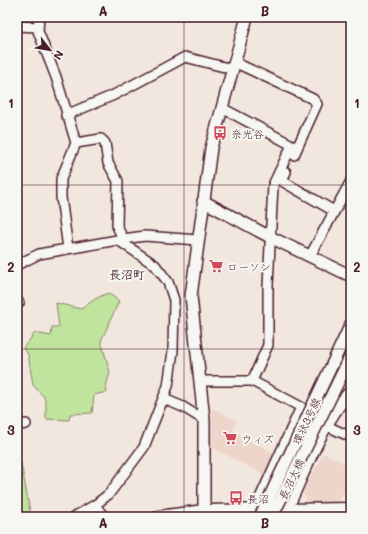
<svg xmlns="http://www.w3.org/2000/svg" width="368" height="534" viewBox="0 0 368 534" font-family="Mali,'Klee One',sans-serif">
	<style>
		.built { fill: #edd5c9 }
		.green { fill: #c0e49e; stroke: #858264 }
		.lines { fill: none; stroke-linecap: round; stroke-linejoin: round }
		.minor-casing { stroke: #4a1f2b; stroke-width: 12 }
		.tertiary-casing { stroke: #4a1f2b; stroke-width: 14 }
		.secondary-casing { stroke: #4a1f2b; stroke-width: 15 }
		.minor { stroke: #f6f6f2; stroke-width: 9 }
		.tertiary { stroke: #f6f6f2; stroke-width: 11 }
		.secondary { stroke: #f6f6f2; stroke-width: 12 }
		.tertiary-bridge-casing { stroke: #4a1f2b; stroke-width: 14; stroke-linecap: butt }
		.tertiary-bridge { stroke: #f6f6f2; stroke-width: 11 }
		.grid { fill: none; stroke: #4a1f2b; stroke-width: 1; stroke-opacity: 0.55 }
		.labels { text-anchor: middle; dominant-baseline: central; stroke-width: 4; stroke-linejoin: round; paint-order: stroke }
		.poi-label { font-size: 11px; fill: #4a1f2b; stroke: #f6f6f2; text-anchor: start }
		.street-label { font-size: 11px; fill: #4a1f2b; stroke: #f6f6f2 }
		.neighbourhood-label { font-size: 12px; font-weight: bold; fill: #4a1f2b; stroke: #f6f6f2 }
		.neatline { fill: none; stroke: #4a1f2b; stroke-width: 1.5 }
		.grid-label { font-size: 13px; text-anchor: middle; font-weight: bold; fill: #4a1f2b }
	</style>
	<rect width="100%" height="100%" fill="#f2e7df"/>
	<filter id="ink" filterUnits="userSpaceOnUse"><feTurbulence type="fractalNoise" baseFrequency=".025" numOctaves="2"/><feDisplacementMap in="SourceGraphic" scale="8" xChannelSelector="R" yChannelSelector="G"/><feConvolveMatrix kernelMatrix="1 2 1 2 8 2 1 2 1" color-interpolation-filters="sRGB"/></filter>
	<g filter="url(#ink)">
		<path class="built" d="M212,408L237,421L233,430L276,454L265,475L211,447Z
			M324,453L351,467V491L346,488L338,502H309L302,493Z"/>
		<path class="green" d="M108,293L119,301L101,341L110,372L106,387L107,392L94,395L92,413L70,414L69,420L46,419V404L44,397L33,385L28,354L23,348L35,333L51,336L52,327H59L56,303L81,309L95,299Z
			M17,460L21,463L31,517H17Z"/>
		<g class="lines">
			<defs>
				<path id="minor" d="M39,17L38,31L56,77L76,143L61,179V197L68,249
					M17,26L38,27
					M234,62L313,99L317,104L294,155
					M222,108L292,145L273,185L268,286V345L252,381
					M66,115L114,95L185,57L232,69
					M76,143L101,139L105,143L108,163L118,181L117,226L123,239
					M286,172L282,181L334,211
					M310,256L351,181
					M17,265L39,254L123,239L145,236L198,240
					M17,301L19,303
					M201,381H252L301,407L254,511
					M164,399L183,407L204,420
					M17,420L19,425L26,424
					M327,426L351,437
					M74,517L95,505
					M104,517L95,505L109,494L144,447L168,386L173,351L174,300L168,282L155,265L118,240"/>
				<path id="tertiary" d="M203,201L270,237L351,276
					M329,371L351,324
					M341,376L351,355
					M287,509C303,475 325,417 351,391
					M204,511V420L191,296L211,148L247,17"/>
				<path id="secondary" d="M159,517L204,511L351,509"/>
			</defs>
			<use href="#minor" class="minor-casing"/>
			<use href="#tertiary" class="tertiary-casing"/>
			<use href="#secondary" class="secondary-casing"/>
			<use href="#minor" class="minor"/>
			<use href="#tertiary" class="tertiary"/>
			<use href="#secondary" class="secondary"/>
			<defs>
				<path id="tertiary-bridge" d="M260,517L329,371
					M272,517L341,376"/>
			</defs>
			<use href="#tertiary-bridge" class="tertiary-bridge-casing"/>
			<use href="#tertiary-bridge" class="tertiary-bridge"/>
		</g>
	</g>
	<path class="grid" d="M184,17V517M17,185H351M17,349H351"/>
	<defs>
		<symbol id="bus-bare" viewBox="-9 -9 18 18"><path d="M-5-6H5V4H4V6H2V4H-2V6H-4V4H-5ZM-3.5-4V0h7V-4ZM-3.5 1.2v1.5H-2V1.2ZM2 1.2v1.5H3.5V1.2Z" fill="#d1495b" stroke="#f6f6f2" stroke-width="2.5" paint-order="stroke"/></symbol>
		<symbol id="supermarket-bare" viewBox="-9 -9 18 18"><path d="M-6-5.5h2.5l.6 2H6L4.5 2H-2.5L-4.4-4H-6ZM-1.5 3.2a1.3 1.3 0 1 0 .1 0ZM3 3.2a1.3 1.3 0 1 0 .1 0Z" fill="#d1495b" stroke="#f6f6f2" stroke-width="2.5" paint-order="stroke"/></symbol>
	</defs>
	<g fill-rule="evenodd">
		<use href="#bus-bare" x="210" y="123" width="20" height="20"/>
		<use href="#supermarket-bare" x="206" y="256" width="20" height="20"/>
		<use href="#supermarket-bare" x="220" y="428" width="20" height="20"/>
		<use href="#bus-bare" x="226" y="488" width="20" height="20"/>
	</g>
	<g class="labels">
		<g class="poi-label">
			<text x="231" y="133">奈光谷</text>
			<text x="227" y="266">ローソン</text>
			<text x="241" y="438">ウィズ</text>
			<text x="247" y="498">長沼</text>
		</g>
		<g class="street-label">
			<text transform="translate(306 421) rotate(-65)">環状3号線</text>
			<text transform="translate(291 479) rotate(-64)">長沼大橋</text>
		</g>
		<g class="neighbourhood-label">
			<text x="127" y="274">長沼町</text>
		</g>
	</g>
	<rect width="368" height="534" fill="none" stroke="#f6f6f2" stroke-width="44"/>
	<g transform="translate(50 50) rotate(121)" stroke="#f6f6f2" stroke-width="3" paint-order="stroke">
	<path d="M0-3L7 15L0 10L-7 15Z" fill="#4a1f2b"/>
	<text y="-6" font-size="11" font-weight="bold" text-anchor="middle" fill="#4a1f2b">N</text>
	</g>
	<rect x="22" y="22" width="324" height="490" class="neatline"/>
	<g class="grid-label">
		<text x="103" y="16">A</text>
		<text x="265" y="16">B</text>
		<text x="11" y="108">1</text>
		<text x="357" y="108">1</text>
		<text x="11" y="272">2</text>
		<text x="357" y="272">2</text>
		<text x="11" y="435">3</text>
		<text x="357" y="435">3</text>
		<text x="103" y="528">A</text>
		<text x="265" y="528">B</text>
	</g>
</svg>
